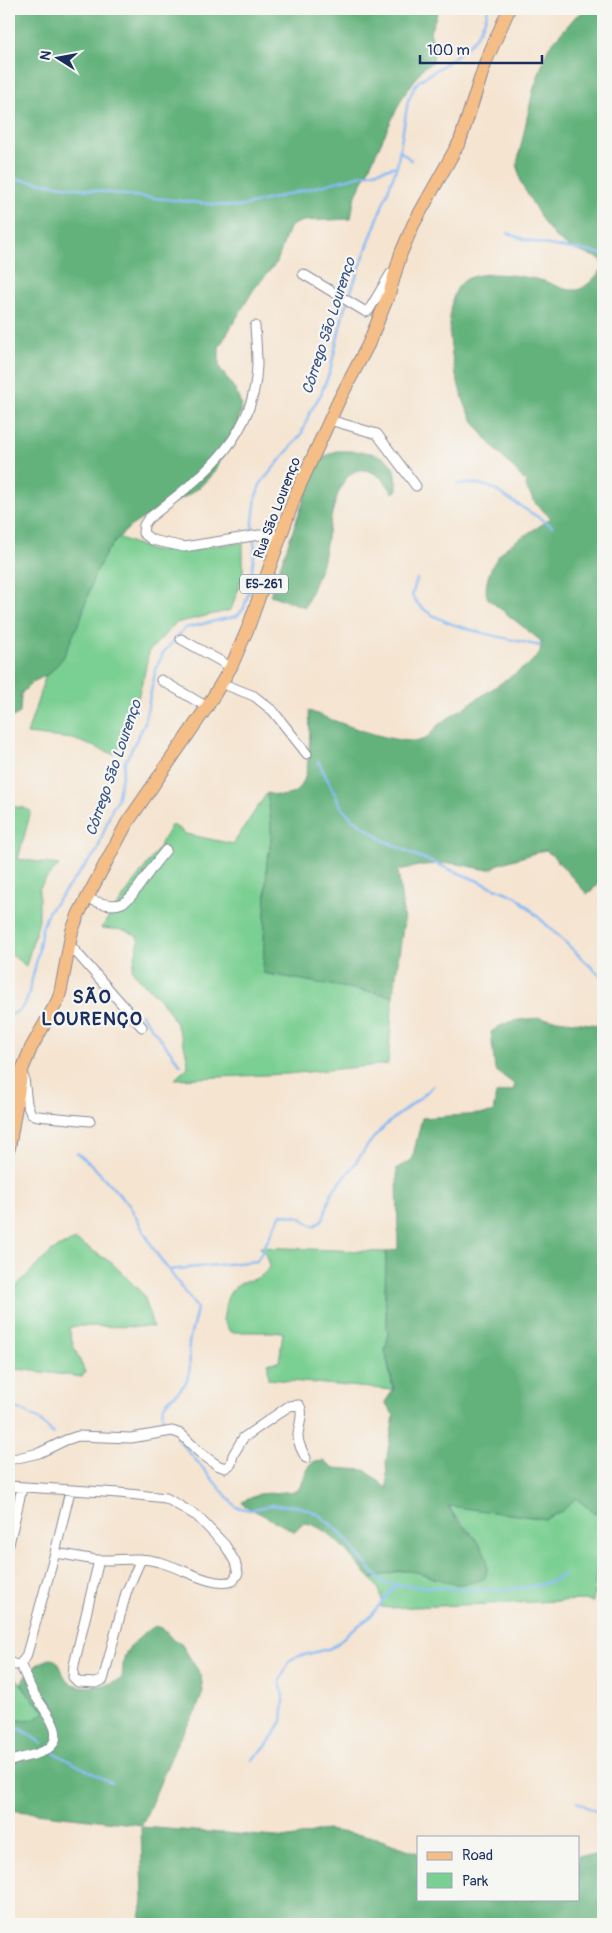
<svg xmlns="http://www.w3.org/2000/svg" width="612" height="1933" viewBox="0 0 612 1933" font-family="Pangolin,sans-serif">
	<style>
		.green { fill: #7acf92; stroke: #4a7f78 }
		.forest { fill: #63b27c; stroke: #3f706d }
		.lines { fill: none; stroke-linecap: round; stroke-linejoin: round }
		.stream { stroke: #85baf4; stroke-width: 2.5 }
		.street-casing { stroke: #888a97; stroke-width: 11 }
		.primary-casing { stroke: #888a97; stroke-width: 14 }
		.street { stroke: #fff; stroke-width: 9 }
		.primary { stroke: #f6be87; stroke-width: 12 }
		.labels { text-anchor: middle; dominant-baseline: central; stroke-width: 4.5; stroke-linejoin: round; paint-order: stroke }
		.shield { fill: #f6f6f2; stroke: #5d6b8a; stroke-width: 1 }
		.shield-label { font-size: 12px; font-weight: bold; fill: #1b2f5e }
		.street-label { font-size: 14px; fill: #1b2f5e; stroke: #f6f6f2 }
		.water-label { font-size: 15px; font-style: italic; fill: #365284; stroke: #f6f6f2 }
		.district-label { font-size: 19px; font-weight: bold; letter-spacing: 1px; fill: #1b2f5e; stroke: #f6f6f2 }
	</style>
	<rect width="100%" height="100%" fill="#f6f6f2"/>
	<filter id="ink" filterUnits="userSpaceOnUse"><feTurbulence type="fractalNoise" baseFrequency=".02" numOctaves="2"/><feDisplacementMap in="SourceGraphic" scale="10" xChannelSelector="R" yChannelSelector="G"/><feConvolveMatrix kernelMatrix="1 2 1 2 8 2 1 2 1" color-interpolation-filters="sRGB"/></filter>
	<filter id="wash" filterUnits="userSpaceOnUse"><feTurbulence type="fractalNoise" baseFrequency=".0096" numOctaves="4" result="noise"/><feDisplacementMap in="SourceGraphic" scale="20" xChannelSelector="R" yChannelSelector="G"/><feGaussianBlur stdDeviation="1.12" result="paint"/><feColorMatrix in="noise" values="0 0 0 0 0 0 0 0 0 0 0 0 0 0 0 0 0 1.4 0 .05"/><feComposite in="paint" operator="in"/></filter>
	<g filter="url(#wash)">
		<rect width="100%" height="100%" fill="#f5e4d0"/>
		<path class="green" d="M106,532L153,551L243,543V574L231,610L176,623L149,651L144,676L127,737L114,754L73,739L27,734L58,637Z
			M267,793C271,817 274,838 267,861L263,973L393,996L388,1064L287,1074L175,1079L188,1067C188,1048 173,1013 160,999C150,989 140,981 132,970L139,941L136,935L124,930L101,928L156,852L172,824L186,834L233,844Z
			M9,806L24,808L31,811L18,859L59,865L45,880L39,889V921L26,966L9,953Z
			M76,1240L112,1263L144,1295L153,1327L75,1326L69,1328L73,1345L85,1372L82,1377L9,1368V1298L20,1282L51,1252L61,1246Z
			M260,1247L386,1252L385,1299L388,1337L385,1350L393,1390L268,1379V1363L279,1362L283,1332H230L223,1320C225,1312 225,1300 230,1293C242,1275 260,1286 270,1265L266,1254Z
			M576,1498L593,1512L603,1514V1548L597,1566L593,1602L584,1600L390,1608L381,1607C383,1594 379,1588 371,1579C397,1571 408,1566 434,1579L472,1534L455,1516L448,1505L546,1519Z
			M9,1667L29,1696L45,1711C34,1724 23,1721 9,1718Z"/>
		<path class="forest" d="M9,9H439L430,32L435,48L433,62L423,68L402,98L354,200L351,219L304,221L294,224L288,230L277,262L254,289L219,347V367L234,388L242,406L237,426L216,470L199,488L185,497L148,515L131,526L118,538L106,553L94,576L81,618L63,658L50,673L33,682L21,694L20,713L9,719Z
			M589,9H603V884H599L587,894L553,856L545,850L499,864L491,869H482L453,863L424,865L398,870L404,921L393,996L263,973L267,861C274,838 271,817 267,793C303,804 307,778 309,751C310,737 310,724 309,711C333,720 402,749 425,739C430,736 434,729 438,725L528,665L540,653L541,641L488,599C482,586 492,562 502,552C512,541 537,529 551,518L535,503L526,487L527,483C509,463 487,443 473,420C456,395 432,294 469,278C488,270 524,276 544,281C555,285 565,291 577,290C587,288 597,275 603,268L601,259L572,249L556,238L544,223L521,183L517,164L533,91L548,48L576,16Z
			M336,451C367,451 399,450 397,490L393,493C385,481 378,472 364,470C333,466 328,543 322,563C317,578 311,592 305,607L270,595L318,460Z
			M540,1018L599,1025L603,1027V1514L593,1512L576,1498L564,1510L546,1519L448,1506C460,1532 497,1544 485,1578C452,1594 438,1574 409,1571C395,1569 383,1575 371,1579C353,1561 329,1524 303,1523L295,1532L244,1505L242,1502L259,1494L297,1491C304,1482 305,1470 313,1462L324,1461L334,1468L365,1470L388,1489L386,1462L394,1416L385,1402L394,1389L385,1350L388,1337L385,1299L386,1252L398,1249L397,1168L412,1160L422,1118L493,1113L496,1094L514,1090V1084L495,1070L491,1032C508,1019 519,1020 540,1018Z
			M156,1626L162,1628L174,1641L180,1642L201,1675L203,1692L196,1711L178,1741L142,1825L9,1810V1718C23,1721 34,1724 45,1711L29,1696L21,1683C30,1669 36,1663 53,1658C63,1665 61,1675 68,1681C79,1691 112,1686 122,1678C124,1657 122,1654 137,1640C143,1634 148,1629 156,1626Z
			M141,1827L290,1838L326,1830L370,1836L418,1853V1899H578V1856H603V1924H139L143,1901Z"/>
		<g class="lines">
			<path class="stream" d="M400,151L411,160
				M9,178L125,195L239,207L397,166
				M508,233C539,247 570,247 603,254
				M458,484H477L490,487L552,526
				M417,579L412,595C427,628 507,637 540,646
				M318,761L342,808L352,818L385,841L415,855L517,897L603,978
				M141,1014L181,1065
				M9,1016L20,1010L27,1000L37,959L42,928L48,912L97,851L111,811L117,800L125,762L144,725L156,668L163,653L185,628L237,616L244,608L249,591L255,548L252,530L256,496L261,483L301,435L310,412L321,394L330,371L344,310L397,166L408,101C411,95 413,88 417,83C421,79 428,75 433,72C459,54 481,42 488,9
				M77,1153L92,1165L129,1205L156,1253L197,1308C195,1320 191,1331 189,1343C188,1355 193,1370 186,1382C178,1398 151,1402 167,1427
				M169,1270L257,1261L281,1214L299,1217L313,1226C327,1223 326,1205 331,1194C335,1187 343,1180 348,1173C361,1157 369,1139 386,1125C401,1111 419,1101 433,1086
				M9,1404L38,1419L54,1434
				M176,1437L236,1507L250,1510L272,1505L295,1506L307,1509L319,1515L341,1533L369,1568L384,1583L396,1585C438,1587 533,1599 565,1574
				M9,1724L26,1732L42,1744
				M54,1753L112,1783
				M252,1760L268,1744L282,1721L284,1701L280,1681L290,1660L296,1657L328,1649L335,1646L349,1632L369,1618L396,1585
				M577,1802L603,1815"/>
		</g>
	</g>
	<g filter="url(#ink)">
		<g class="lines">
			<defs>
				<path id="street" d="M303,274L366,312L369,310L391,273
					M255,326C256,339 257,352 257,365C255,439 201,477 148,519L144,525L143,533L152,540L184,547L259,535L280,536
					M330,420L377,434L416,486
					M181,639L231,667
					M161,680L207,707
					M221,683L254,696L273,711L307,754
					M86,898C123,913 127,903 147,875C153,866 159,858 166,850
					M69,944L142,1027
					M24,1078L27,1104L31,1114L38,1116L90,1121
					M9,1460L39,1453L66,1440L78,1436L131,1438L172,1431L181,1434L199,1452L217,1465L225,1468L231,1464L233,1455L243,1438L289,1406L299,1405C305,1413 298,1426 298,1436C298,1444 302,1451 306,1458
					M9,1486L119,1493L166,1498L197,1516L225,1545L235,1562L238,1573L233,1581C211,1588 181,1567 159,1562C138,1556 118,1561 97,1560C83,1558 69,1555 55,1553
					M9,1544L22,1488
					M99,1560L74,1665L73,1677L78,1682L96,1683L103,1680L126,1593L141,1559
					M9,1662L16,1665L20,1664L26,1657L55,1553L70,1491
					M9,1762C21,1757 35,1756 46,1750C71,1736 41,1707 33,1692C28,1683 25,1673 20,1664"/>
				<path id="primary" d="M9,1148L22,1070L31,1048L58,1000L61,989L72,931L79,913L127,823L207,707L231,667L248,628L295,496L339,400L368,345L389,294L401,253L413,225L460,141L486,61L509,9"/>
			</defs>
			<use href="#street" class="street-casing"/>
			<use href="#primary" class="primary-casing"/>
			<use href="#street" class="street"/>
			<use href="#primary" class="primary"/>
		</g>
	</g>
	<g class="labels">
		<rect class="shield" x="240" y="574.5" width="48" height="19" rx="4"/>
		<g class="shield-label">
			<text x="264" y="584">ES-261</text>
		</g>
		<g class="street-label">
			<text transform="translate(277 508) rotate(-69)">Rua São Lourenço</text>
		</g>
		<g class="water-label">
			<text transform="translate(329 326) rotate(-72)">Córrego São Lourenço</text>
			<text transform="translate(114 768) rotate(-71)">Córrego São Lourenço</text>
		</g>
		<g class="district-label">
			<text x="92" y="997">SÃO<tspan x="92" dy="22">LOURENÇO</tspan></text>
		</g>
	</g>
	<rect width="612" height="1933" fill="none" stroke="#f6f6f2" stroke-width="30"/>
	<rect x="417" y="1836" width="162" height="65" fill="#f6f6f2" stroke="#9ea6b7"/>
	<rect x="427" y="1852" width="25" height="8" fill="#f6be87" stroke="#9ea6b7"/>
	<text x="462" y="1860" font-size="15" fill="#1b2f5e">Road</text>
	<rect x="427" y="1873" width="25" height="15" fill="#7acf92" stroke="#9ea6b7"/>
	<text x="462" y="1886" font-size="15" fill="#1b2f5e">Park</text>
	<g transform="translate(58 58) rotate(281)" stroke="#f6f6f2" stroke-width="4" paint-order="stroke">
	<path d="M0-4L9 19L0 12L-9 19Z" fill="#1b2f5e"/>
	<text y="-8" font-size="14" font-weight="bold" text-anchor="middle" fill="#1b2f5e">N</text>
	</g>
	<path d="M420 55v8h122v-8" fill="none" stroke="#1b2f5e" stroke-width="2.5"/>
	<text x="427" y="55" font-size="15" fill="#1b2f5e" stroke="#f6f6f2" stroke-width="4" paint-order="stroke">100 m</text>
</svg>
